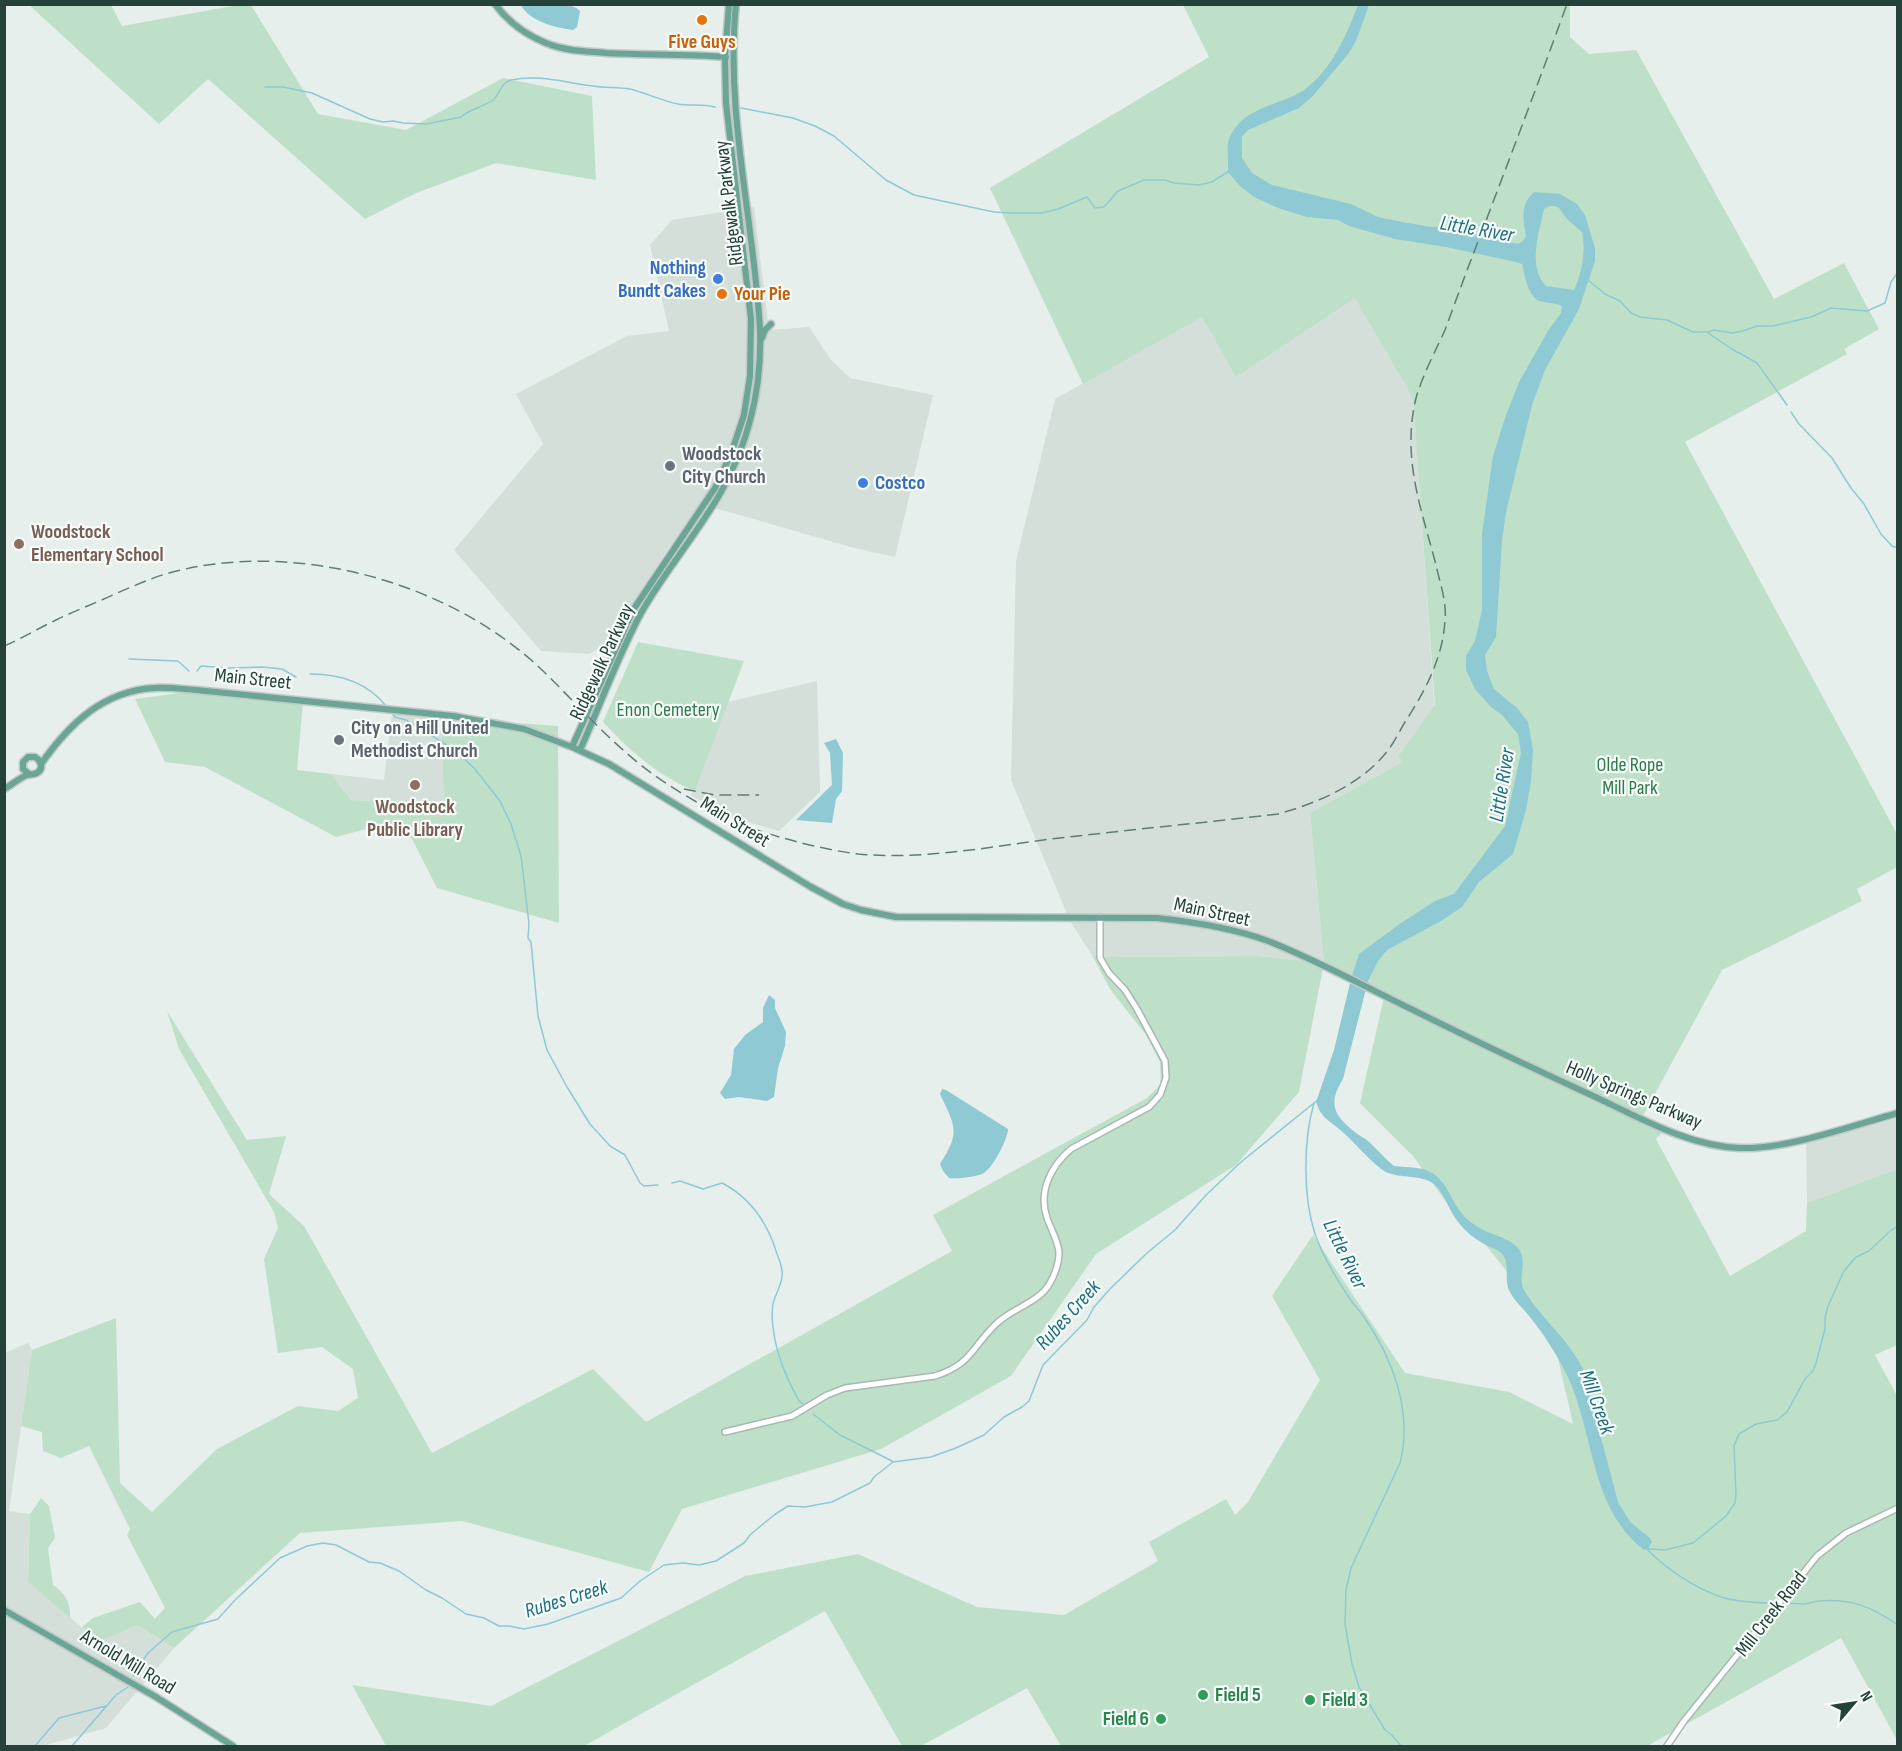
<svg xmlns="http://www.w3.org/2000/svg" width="1902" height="1751" viewBox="0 0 1902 1751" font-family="'Sofia Sans Condensed',sans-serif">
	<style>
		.built { fill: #d4dfda }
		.green { fill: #bfe0c8 }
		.water { fill: #8ec9d4; fill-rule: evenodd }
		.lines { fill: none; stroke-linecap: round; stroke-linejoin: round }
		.stream { stroke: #8ec9d4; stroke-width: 1.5 }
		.minor-casing { stroke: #a8b8b2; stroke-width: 8 }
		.major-casing { stroke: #c2cac8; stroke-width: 9 }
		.minor { stroke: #fff; stroke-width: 5 }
		.major { stroke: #6aa596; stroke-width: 6 }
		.rail { stroke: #5f7d75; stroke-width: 1.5; stroke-dasharray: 12 6; stroke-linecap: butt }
		.food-dot { fill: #e8710a; stroke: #f7fbf9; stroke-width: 2 }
		.shop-dot { fill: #3f7fe0; stroke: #f7fbf9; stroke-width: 2 }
		.worship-dot { fill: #6b7280; stroke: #f7fbf9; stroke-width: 2 }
		.education-dot { fill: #8d6e63; stroke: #f7fbf9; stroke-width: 2 }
		.leisure-dot { fill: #2e9e5b; stroke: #f7fbf9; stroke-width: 2 }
		.labels { text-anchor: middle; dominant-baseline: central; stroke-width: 4.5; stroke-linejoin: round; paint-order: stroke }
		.food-label { font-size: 20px; font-weight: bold; fill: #c56008; stroke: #f7fbf9 }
		.street-label { font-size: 20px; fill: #24423a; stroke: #f7fbf9 }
		.shop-label { font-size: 20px; font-weight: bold; fill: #366cbe; stroke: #f7fbf9; text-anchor: end }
		.worship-label { font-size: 20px; font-weight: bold; fill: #5b616d; stroke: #f7fbf9; text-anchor: start }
		.education-label { font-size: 20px; font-weight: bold; fill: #785e54; stroke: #f7fbf9; text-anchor: start }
		.park-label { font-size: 20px; fill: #2d7a4b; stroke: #f7fbf9 }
		.leisure-label { font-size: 20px; font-weight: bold; fill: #27864d; stroke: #f7fbf9; text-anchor: start }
		.water-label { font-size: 21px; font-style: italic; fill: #1c6f80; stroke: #f7fbf9 }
	</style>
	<rect width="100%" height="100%" fill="#e6efeb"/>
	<path class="built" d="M754,207L769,330L809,327L831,360L850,378L933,395L895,557L854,548L701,504L667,550L607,644L589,654L541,651L454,550L543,444L516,394L627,336L669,331L650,245L672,220Z
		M1248,291L1365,292L1412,378L1437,744L1310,813L1324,963L1259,956L1093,957L1070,921L1011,780L1016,561L1055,399Z
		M817,681L820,792L779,831L734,818L690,795L695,791L728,702Z
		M392,714L441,718L444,804L351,800L331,774L384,780Z
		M1897,1116V1169L1807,1203L1806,1141Z
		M28,1343L32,1350L9,1511L30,1514L28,1582L99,1642L137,1625L174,1648L106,1728L43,1746H5L4,1353Z"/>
	<path class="green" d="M29,5H111L122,26L238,5H251L318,114L406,130L503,78L592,96L596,180L496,163L414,194L365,219L208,79L159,124Z
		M1183,5H1570V37L1589,54L1636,50L1774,299L1844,263L1879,329L1844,349L1847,354L1685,442L1897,834V867L1857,889L1862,901L1722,970L1643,1116L1647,1123L1664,1131L1656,1139L1730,1276L1806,1231L1807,1203L1897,1169V1345L1875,1355L1897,1396V1740L1841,1638L1647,1746H1061L1027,1688L921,1746H902L825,1611L584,1746H386L352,1685L491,1706L745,1576L858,1554L977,1607L1064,1615L1158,1561L1149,1542L1226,1499L1235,1515L1248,1502L1320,1380L1272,1296L1313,1235L1405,1373L1509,1392L1573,1424L1551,1328L1510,1292L1512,1278L1481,1239L1470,1235L1413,1156L1360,1103L1385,993L1324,963L1299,1092L1236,1165L1096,1254L1011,1376L881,1449L682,1509L649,1572L462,1521L300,1533L174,1648L137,1625L99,1642L82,1627L93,1618L140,1602L155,1619L165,1608L127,1535L130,1529L89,1446L61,1458L43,1451L42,1432L21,1426L32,1350L116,1318L120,1483L152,1512L217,1449L298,1406L338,1411L358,1398L353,1369L322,1347L278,1353L264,1259L278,1228L274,1212L179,1049L167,1011L247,1140L286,1136L269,1194L304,1226L432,1453L593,1369L646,1422L952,1251L933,1215L1147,1098L1161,1084L1160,1062L1146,1035L1110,989L1093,957L1259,956L1324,963L1310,813L1403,762L1398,757L1435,705L1413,398L1355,298L1236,377L1202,317L1083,384L990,188L1209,57Z
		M638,642L744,661L695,791C658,776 630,751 603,722Z
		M194,691L303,702L297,770L331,774L351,800L444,804L441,718L558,726L559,923L437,888L412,839L385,824L336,837L205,767L165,762L135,699Z
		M41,1498L49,1506L55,1538L48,1548L53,1585C65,1593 71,1603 70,1618L28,1582L30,1514Z"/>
	<path class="water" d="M521,5C536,4 570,0 580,11L577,27L573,30C556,28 529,21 521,5Z
		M1358,5H1369L1356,41L1349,53L1312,97L1299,108L1248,130L1242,136V158L1252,173L1272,185L1351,204L1378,217L1397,221L1431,227L1451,226L1495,239L1518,244L1523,241L1526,236C1523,219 1520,204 1534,192L1560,194L1577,204L1585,215L1595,248V261L1579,309L1545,370L1532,405L1506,512L1502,541L1496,637L1485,655L1487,671L1494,689L1518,709L1528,722L1533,750L1531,781L1526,810L1513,854L1479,882L1462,907L1441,921L1387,950L1378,961L1368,981L1343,1079C1328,1103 1333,1115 1355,1132C1359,1136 1366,1138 1370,1143C1378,1150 1385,1159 1394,1166C1404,1167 1416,1167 1426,1170C1447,1178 1450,1200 1463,1215C1467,1220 1473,1224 1478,1227C1490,1235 1509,1237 1518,1248C1529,1262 1516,1277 1525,1292C1542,1319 1569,1340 1583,1369L1618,1502L1630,1522L1650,1538L1652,1542L1648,1549L1644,1550C1588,1507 1595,1429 1565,1371C1555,1352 1543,1333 1530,1317C1524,1309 1515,1302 1510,1292C1503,1280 1511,1263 1502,1254C1498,1249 1491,1248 1486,1245C1475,1239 1466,1232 1458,1222C1449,1211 1444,1192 1434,1184C1421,1174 1401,1179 1386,1172C1373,1165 1352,1139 1339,1129C1334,1124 1326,1120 1322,1114C1319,1111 1318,1106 1316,1102L1334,1050L1351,979L1359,954L1401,923L1435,901L1454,894L1505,826L1521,753L1518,734L1502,715L1491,707L1475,689L1466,670V656L1475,641L1482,610V534L1493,456L1505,418L1519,382L1548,331L1561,313L1562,306C1555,303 1550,303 1543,302C1528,300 1525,276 1522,264L1516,262L1446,247L1395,239L1349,226L1338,220L1307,217L1278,208L1254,197L1240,186L1228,172C1229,162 1226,148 1229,139C1242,106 1278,107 1304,90C1331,71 1347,34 1358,5ZM1550,206H1555L1559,208L1567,219L1582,232C1586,251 1582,273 1574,290L1546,286C1527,267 1539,233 1544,209Z
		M836,739L843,753L842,791L836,799L832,823L796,820L832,785L830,753L824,743Z
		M769,995L775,1000V1008L786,1032L785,1046L778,1068L774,1097L767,1101L739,1097L725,1099L720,1093L731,1075L734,1049L745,1035L763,1022V1008Z
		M942,1089L946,1090L1008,1129C1008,1139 992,1170 982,1174C973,1177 959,1179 949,1178L943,1171L940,1164C961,1132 955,1126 940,1094Z"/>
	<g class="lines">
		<path class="stream" d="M265,87H283L312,93L370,119L383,122L393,121L403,123L426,124L461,117C468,110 483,107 493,100C500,94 500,83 511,80C539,74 566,83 593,86C605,88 618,87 630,89C646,93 662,101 678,104C691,106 702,104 715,107
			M741,108L793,118L815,126L834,136L886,180L914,195L994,212L1011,213H1042L1058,209L1087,197L1095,208L1104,207L1118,191L1144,180H1165L1174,183L1199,185L1212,182L1229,171
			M1588,280L1605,294L1620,301L1631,313L1640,317L1667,320L1693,332H1708L1714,330L1732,333L1743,331L1757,326H1773L1811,317L1831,308L1867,311L1885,303L1891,282L1898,272
			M1708,333L1732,349L1757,363L1787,405
			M1791,412L1799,424L1832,458L1851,488L1864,504L1881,534L1892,546L1898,548
			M129,659L178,661L189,671
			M197,671L201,666L228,668L262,667L282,669L296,677
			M310,674C340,674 367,682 386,706
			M393,714L395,717L406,720L455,750L475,769L500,801L511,824L521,856L529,924L528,938L531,942L538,1016L547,1050L567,1087L590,1124L610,1146L625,1155L640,1183L644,1186L658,1185
			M1314,1103C1303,1141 1303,1197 1315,1234C1323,1256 1337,1280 1350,1299C1354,1305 1360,1311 1364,1317C1393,1359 1413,1412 1400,1463L1351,1568L1346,1590L1345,1624L1352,1664L1359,1687L1385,1730L1392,1735L1401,1746
			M672,1183L680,1181L703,1189L722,1183C751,1198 768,1224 777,1254C780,1261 783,1270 782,1277C781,1286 775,1295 773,1304C772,1310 772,1320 773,1327C776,1354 786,1377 799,1401L803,1404
			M813,1414L840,1435L892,1461
			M1647,1549C1666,1569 1695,1588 1721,1597C1738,1602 1759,1603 1777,1603
			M1649,1549L1665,1550L1693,1543L1726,1516L1735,1503L1736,1494L1734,1446L1739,1434L1756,1424L1777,1420L1787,1412L1805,1379L1813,1371L1816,1363L1825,1329V1317L1828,1306L1844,1271L1856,1257L1869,1251L1889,1232L1898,1226
			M1782,1603C1790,1603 1798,1604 1805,1604C1810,1603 1814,1601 1819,1601C1851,1598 1872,1607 1898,1625
			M133,1676L148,1653L172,1632L218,1619L235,1600L280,1558L307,1546L323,1543L336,1545L369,1562L380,1563L399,1571L426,1590L442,1598L466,1614L484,1618L499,1626H509L524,1629L548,1624L621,1598L640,1581L664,1565L683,1563L699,1565L716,1561L744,1543L750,1535L774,1515L788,1506L805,1507L832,1502L870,1483L874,1477L893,1462L931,1457L956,1448L984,1435L1004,1417L1022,1407L1029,1401L1043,1365L1087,1320L1094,1307L1110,1289L1147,1253L1175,1230L1206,1195L1241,1162L1319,1099
			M35,1746L59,1718L106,1706
			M72,1746L116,1695L128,1687"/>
		<defs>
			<path id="minor" d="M725,1432L792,1416L827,1395L845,1388L935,1376C972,1364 971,1348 996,1324C1012,1308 1039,1303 1050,1283C1055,1274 1059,1263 1059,1252C1058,1241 1051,1229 1047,1218C1038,1191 1051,1166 1071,1149L1149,1107L1160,1095L1166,1078L1165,1061L1137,1009L1125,990L1109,973L1100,958V917
				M1667,1746L1684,1721L1817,1556L1846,1533L1898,1508"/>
			<path id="major" d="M495,4C508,22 526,35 546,43C565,51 585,51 606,53C646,55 686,54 726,57
				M762,338L765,330L771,324
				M572,747L633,610L715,488L731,454L744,415L750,376L751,319L726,103L725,57L729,4
				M580,750C600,705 618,656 641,613C665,571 697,534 721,492C749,442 762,386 760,330C754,221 725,114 736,4
				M41,764C69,724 103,691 154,688C168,687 182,689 196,690L453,716L524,729L572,747L609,764L811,887L843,904L861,910L896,917L1157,918C1194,922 1233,928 1268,941C1314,959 1358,983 1403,1005C1465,1036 1528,1066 1591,1095C1637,1116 1687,1146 1739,1148C1786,1150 1851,1126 1898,1113
				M4,789C12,785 19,778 27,775C30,774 33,775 37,773C45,768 40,760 35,757H28L23,762V769L29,774
				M4,1610L156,1697L233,1746"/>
		</defs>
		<use href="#minor" class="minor-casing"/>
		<use href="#major" class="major-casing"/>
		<use href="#minor" class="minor"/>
		<use href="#major" class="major"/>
		<path class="rail" d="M4,646C21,639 37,629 54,621C74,611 96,603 117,593C134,586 151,578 169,573C293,539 449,581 542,670C574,701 603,734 637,762C672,790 714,814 757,830C787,840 826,850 858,854C931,861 1006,843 1078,836C1145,828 1211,822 1278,814C1317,803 1358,786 1385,754C1393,745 1399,732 1405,722C1425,691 1443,658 1445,620C1447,601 1439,580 1435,561C1420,505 1402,457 1416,398C1423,374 1435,352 1445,330C1452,311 1459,292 1466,273C1500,184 1534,95 1567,4
			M684,789L715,795H759"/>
	</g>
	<g class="food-dot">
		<circle cx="702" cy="20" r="6"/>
		<circle cx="722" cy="294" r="6"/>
	</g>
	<g class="shop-dot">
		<circle cx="718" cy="279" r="6"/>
		<circle cx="863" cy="483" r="6"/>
	</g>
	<g class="worship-dot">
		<circle cx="670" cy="466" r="6"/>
		<circle cx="339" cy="740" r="6"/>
	</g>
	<g class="education-dot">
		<circle cx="19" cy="544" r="6"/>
		<circle cx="415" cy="785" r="6"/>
	</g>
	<g class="leisure-dot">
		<circle cx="1203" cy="1695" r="6"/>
		<circle cx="1310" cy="1700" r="6"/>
		<circle cx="1161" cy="1719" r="6"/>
	</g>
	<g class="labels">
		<g class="food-label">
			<text x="702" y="42">Five Guys</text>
			<text x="734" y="294" text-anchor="start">Your Pie</text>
		</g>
		<g class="street-label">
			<text transform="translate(729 203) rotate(-97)">Ridgewalk Parkway</text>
			<text transform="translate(602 662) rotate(-65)">Ridgewalk Parkway</text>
			<text transform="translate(253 679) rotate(6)">Main Street</text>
			<text transform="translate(735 822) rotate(32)">Main Street</text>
			<text transform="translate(1212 912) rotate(12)">Main Street</text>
			<text transform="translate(1634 1095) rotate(23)">Holly Springs Parkway</text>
			<text transform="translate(1771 1614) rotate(-52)">Mill Creek Road</text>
			<text transform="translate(128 1662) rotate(31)">Arnold Mill Road</text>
		</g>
		<g class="shop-label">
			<text x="706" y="268">Nothing<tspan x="706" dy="23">Bundt Cakes</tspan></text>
			<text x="875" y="483" text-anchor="start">Costco</text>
		</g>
		<g class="worship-label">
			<text x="682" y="454">Woodstock<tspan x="682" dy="23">City Church</tspan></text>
			<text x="351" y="728">City on a Hill United<tspan x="351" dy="23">Methodist Church</tspan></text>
		</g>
		<g class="education-label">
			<text x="31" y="532">Woodstock<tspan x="31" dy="23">Elementary School</tspan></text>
			<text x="415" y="807" text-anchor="middle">Woodstock<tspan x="415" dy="23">Public Library</tspan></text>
		</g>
		<g class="park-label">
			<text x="668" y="710">Enon Cemetery</text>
			<text x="1630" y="765">Olde Rope<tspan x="1630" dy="23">Mill Park</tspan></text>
		</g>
		<g class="leisure-label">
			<text x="1215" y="1695">Field 5</text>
			<text x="1322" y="1700">Field 3</text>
			<text x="1149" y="1719" text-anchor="end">Field 6</text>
		</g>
		<g class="water-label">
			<text transform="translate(1477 229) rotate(10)">Little River</text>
			<text transform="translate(1502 785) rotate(-81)">Little River</text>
			<text transform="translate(1345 1254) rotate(64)">Little River</text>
			<text transform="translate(1068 1315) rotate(-48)">Rubes Creek</text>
			<text transform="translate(1597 1402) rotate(70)">Mill Creek</text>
			<text transform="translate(566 1599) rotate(-17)">Rubes Creek</text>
		</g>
	</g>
	<rect width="1902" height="1751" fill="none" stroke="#24423a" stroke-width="12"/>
	<g transform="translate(1854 1703) rotate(61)" stroke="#f7fbf9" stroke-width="4.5" paint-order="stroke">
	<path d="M0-4.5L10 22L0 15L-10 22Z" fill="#24423a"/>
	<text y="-9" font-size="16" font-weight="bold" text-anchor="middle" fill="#24423a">N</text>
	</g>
</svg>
